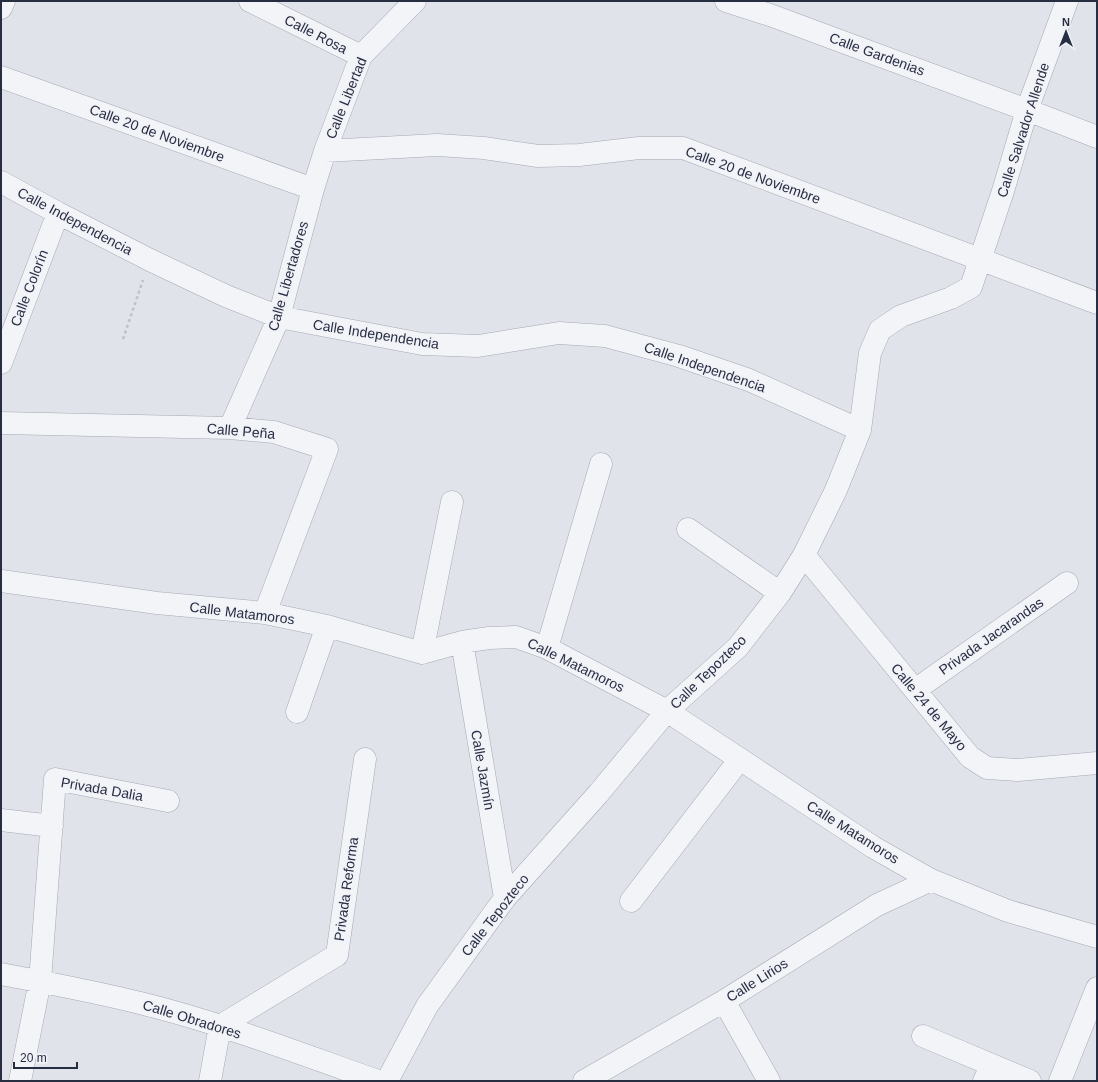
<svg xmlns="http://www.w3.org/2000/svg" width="1098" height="1082" viewBox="0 0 1098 1082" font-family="Helvetica,sans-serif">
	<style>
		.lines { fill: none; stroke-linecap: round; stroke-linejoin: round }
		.minor-casing { stroke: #a5a9b4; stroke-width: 23 }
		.path { stroke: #bec1c9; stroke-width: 2.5; stroke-dasharray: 3 3; stroke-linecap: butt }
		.minor { stroke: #f3f4f8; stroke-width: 22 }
		.labels { text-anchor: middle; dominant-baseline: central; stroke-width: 3; stroke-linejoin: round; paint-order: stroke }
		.street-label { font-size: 14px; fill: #282e42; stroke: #f0f2f7 }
	</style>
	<rect width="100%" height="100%" fill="#e0e3ea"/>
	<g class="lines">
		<defs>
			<path id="minor" d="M250,1L361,56
				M726,1L770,15L1027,110L1097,137
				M1,8L4,1
				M1,77L313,189
				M325,151L437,145L484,148L538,156L579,155L639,148H683L1097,303
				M1,182L58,213L150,260L226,296L279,317L422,344L478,346L559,333L605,336L679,356L749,380L860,430
				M1,363L58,213
				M1,423L230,428L274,432L327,449L265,613
				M230,428L279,317L313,189L325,151L361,56L415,1
				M688,529L780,593
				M804,555L970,757L987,768L1018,770L1097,763
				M1,581L157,603L265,613L327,626L422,653L462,642L489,638L516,637L547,648L667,711L873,847L931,880L1008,911L1097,937
				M462,642L505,898
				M547,648L601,464
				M422,653L452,502
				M915,690L1067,583
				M297,712L327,626
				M1,820L52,826
				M631,901L740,759
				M1,974C49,983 97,992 144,1004C224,1024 301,1054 378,1081
				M724,1001L769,1081
				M923,1036L1030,1081
				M20,1081L40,981L55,779L168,801
				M210,1081L220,1026L337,955L365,759
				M387,1081L427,1006L505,898L598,794L667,711L738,647L780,593L804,555L836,490L860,430L870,353L880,330L901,316L951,298L971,287L1003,191L1027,110L1067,1
				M584,1081L724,1001L877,905L931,880
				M984,1081L992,1065
				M1060,1081L1097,988"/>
		</defs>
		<use href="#minor" class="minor-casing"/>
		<path class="path" d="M123,339L143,280"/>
		<use href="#minor" class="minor"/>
	</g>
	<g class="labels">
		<g class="street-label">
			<text transform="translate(316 34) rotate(27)">Calle Rosa</text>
			<text transform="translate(877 54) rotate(20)">Calle Gardenias</text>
			<text transform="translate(346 98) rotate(-68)">Calle Libertad</text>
			<text transform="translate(1023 130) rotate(-72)">Calle Salvador Allende</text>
			<text transform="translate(157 133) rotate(20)">Calle 20 de Noviembre</text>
			<text transform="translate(753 175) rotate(20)">Calle 20 de Noviembre</text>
			<text transform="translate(75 221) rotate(28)">Calle Independencia</text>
			<text transform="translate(288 276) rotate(-74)">Calle Libertadores</text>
			<text transform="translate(29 288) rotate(-69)">Calle Colorín</text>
			<text transform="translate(376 334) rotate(9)">Calle Independencia</text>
			<text transform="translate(705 367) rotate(19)">Calle Independencia</text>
			<text transform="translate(241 431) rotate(5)">Calle Peña</text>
			<text transform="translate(242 613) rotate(7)">Calle Matamoros</text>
			<text transform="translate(991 636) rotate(-35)">Privada Jacarandas</text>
			<text transform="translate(576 665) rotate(26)">Calle Matamoros</text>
			<text transform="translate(708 672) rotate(-44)">Calle Tepozteco</text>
			<text transform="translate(929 707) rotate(50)">Calle 24 de Mayo</text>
			<text transform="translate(483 770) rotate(80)">Calle Jazmín</text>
			<text transform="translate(102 789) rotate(10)">Privada Dalia</text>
			<text transform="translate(853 832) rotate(32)">Calle Matamoros</text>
			<text transform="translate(346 889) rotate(-82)">Privada Reforma</text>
			<text transform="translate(495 915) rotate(-52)">Calle Tepozteco</text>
			<text transform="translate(757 980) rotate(-32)">Calle Lirios</text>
			<text transform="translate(192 1019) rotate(17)">Calle Obradores</text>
		</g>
	</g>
	<rect width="1098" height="1082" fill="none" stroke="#282e42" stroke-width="4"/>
	<g transform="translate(1066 32)" stroke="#f0f2f7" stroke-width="3" paint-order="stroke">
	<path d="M0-3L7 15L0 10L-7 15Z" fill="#282e42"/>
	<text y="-6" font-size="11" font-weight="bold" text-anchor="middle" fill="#282e42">N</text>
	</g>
	<path d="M14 1062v6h63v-6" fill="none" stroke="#282e42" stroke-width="2"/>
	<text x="20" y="1062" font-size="12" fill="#282e42" stroke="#f0f2f7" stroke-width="3" paint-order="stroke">20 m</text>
</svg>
